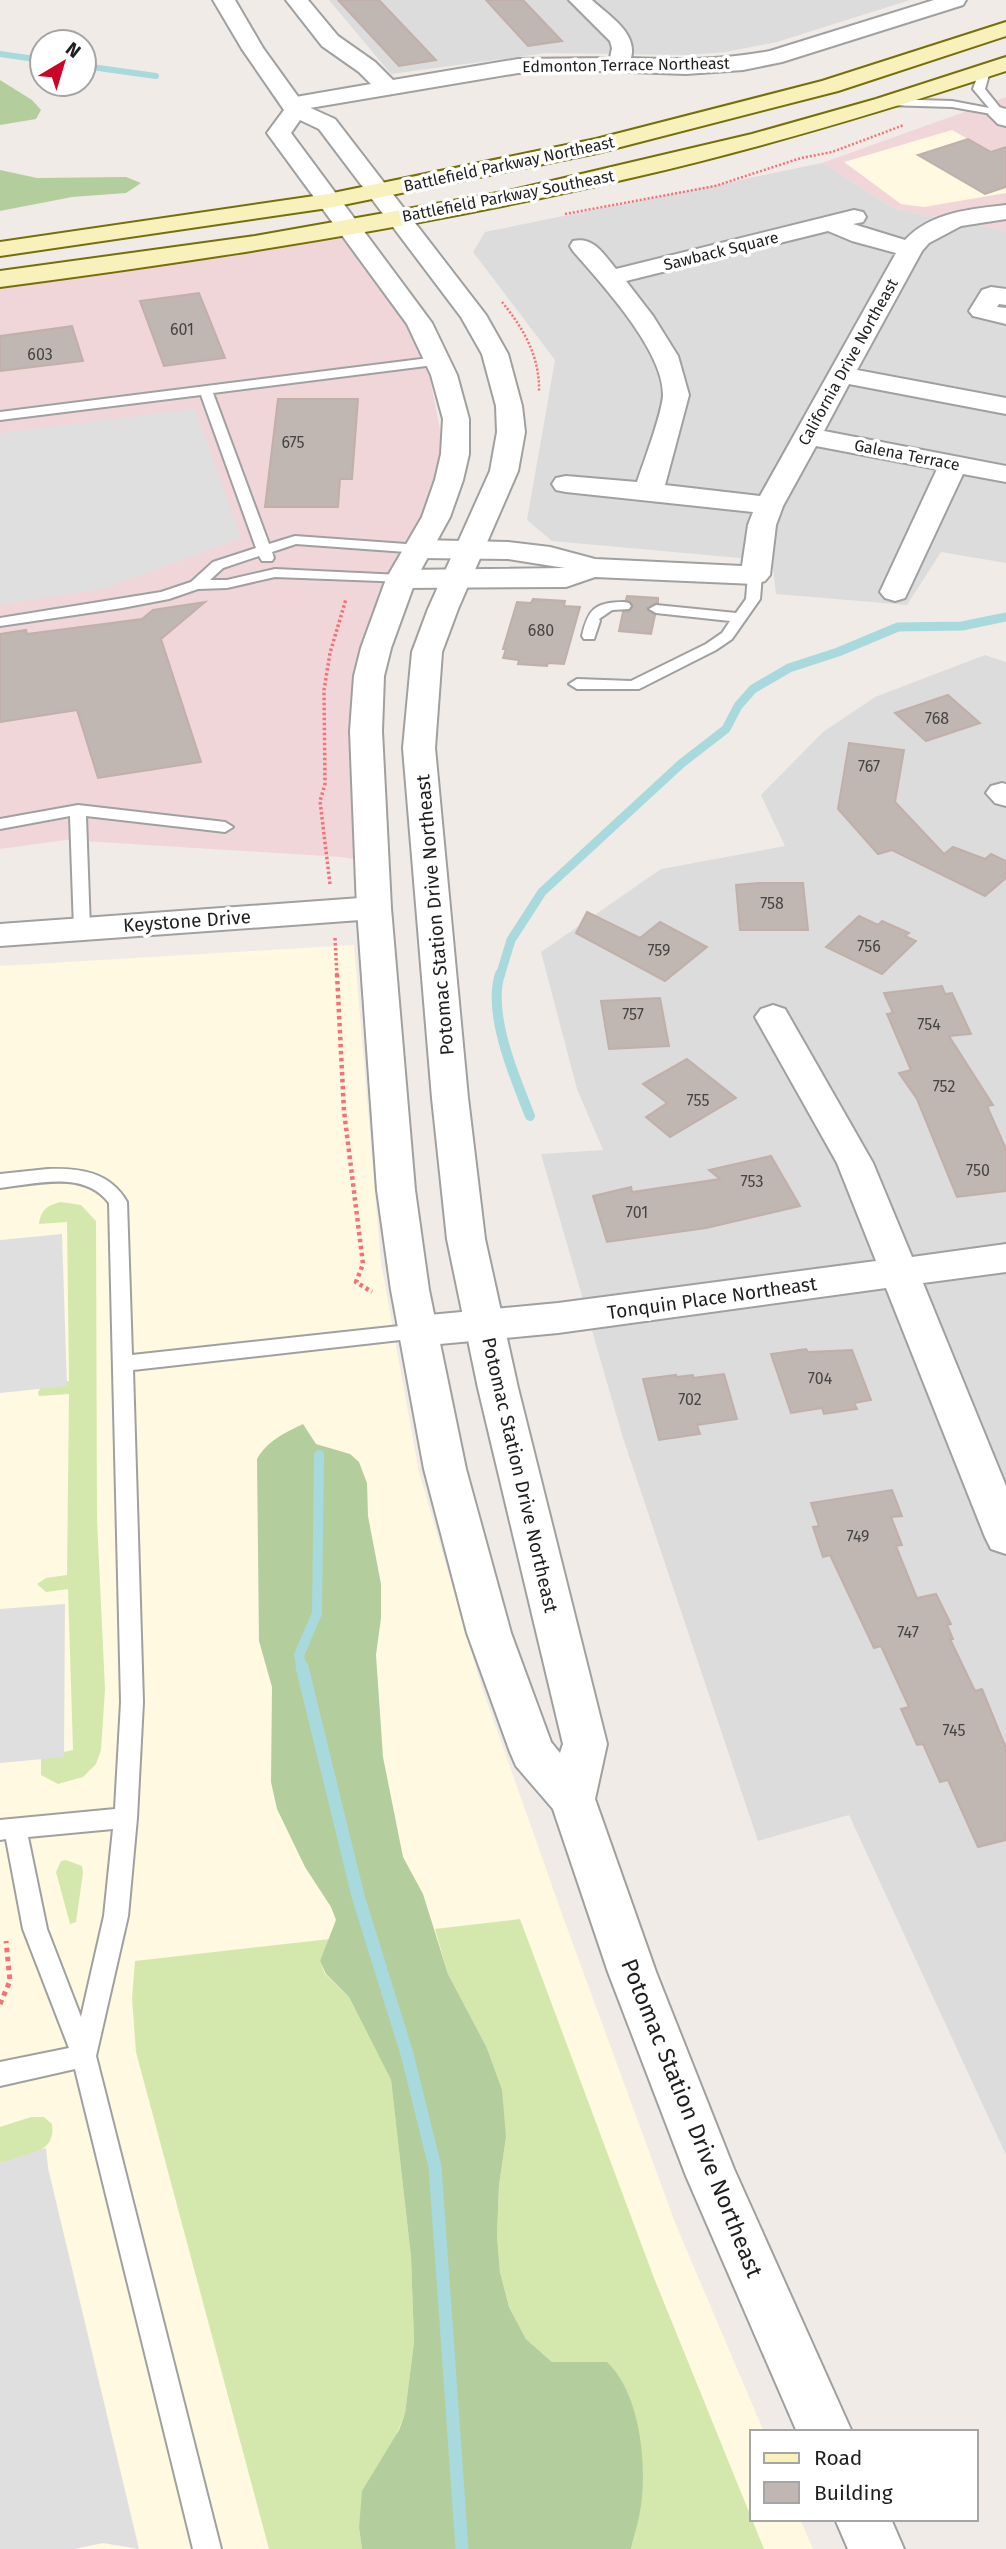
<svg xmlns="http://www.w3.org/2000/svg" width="1006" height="2549" viewBox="0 0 1006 2549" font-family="'Fira Sans',sans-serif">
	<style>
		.residential { fill: #dddcdd }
		.commercial { fill: #f0d6d9 }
		.education { fill: #fef9e0 }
		.grass { fill: #d4e8ad }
		.forest { fill: #b3ce9c }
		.parking { fill: #dfdfdf }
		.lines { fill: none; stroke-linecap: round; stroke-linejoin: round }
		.stream-far3 { stroke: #a8d9dc; stroke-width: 6 }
		.stream-far2 { stroke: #a8d9dc; stroke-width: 9 }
		.stream-far1 { stroke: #a8d9dc; stroke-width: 10 }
		.stream { stroke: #a8d9dc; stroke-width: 13 }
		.building { fill: #c0b6b2; stroke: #c1afa9; stroke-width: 2 }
		.service-casing { stroke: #a0a0a0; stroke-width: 4 }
		.minor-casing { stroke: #a0a0a0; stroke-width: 4 }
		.tertiary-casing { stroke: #a0a0a0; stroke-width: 4 }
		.secondary-casing { stroke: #756f08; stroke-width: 4 }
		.path-far3 { stroke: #f67079; stroke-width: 2.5; stroke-dasharray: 2 2; stroke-linecap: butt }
		.path-far2 { stroke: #f67079; stroke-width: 3.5; stroke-dasharray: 2.5 2.5; stroke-linecap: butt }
		.path-far1 { stroke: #f67079; stroke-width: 4.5; stroke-dasharray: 3.5 3.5; stroke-linecap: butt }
		.path { stroke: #f67079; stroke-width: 5; stroke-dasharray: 4.5 4.5; stroke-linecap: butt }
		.service { fill: #fff; fill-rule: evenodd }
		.minor { fill: #fff; fill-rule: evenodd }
		.tertiary { fill: #fff; fill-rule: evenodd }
		.secondary { fill: #f8f1bc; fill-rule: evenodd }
		.labels { text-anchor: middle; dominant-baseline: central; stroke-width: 7; stroke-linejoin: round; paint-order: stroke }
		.far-street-label { font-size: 16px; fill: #1f1f1f; stroke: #fff }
		.number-label { font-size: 16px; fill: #474544 }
		.street-label { font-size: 19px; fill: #1f1f1f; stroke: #fff }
		.near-street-label { font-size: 23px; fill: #1f1f1f; stroke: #fff }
	</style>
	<rect width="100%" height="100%" fill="#f0ebe6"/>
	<path class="residential" d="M329,0H910L777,42L726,52L689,55L546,53L391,74Z
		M822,163L895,209L1006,231V563L941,552L907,605L776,594L772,561L552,541L527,520L555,360L473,252L485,232Z
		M985,655L1006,662V2155L849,1815L758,1841L623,1438L541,1154L603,1150L577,1089L541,952L661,869L785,846L761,795L823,732L875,697Z"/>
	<path class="commercial" d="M1006,97V231L895,209L822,163Z
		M347,227L419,323L443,445L436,517L420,549L366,731L374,863L342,857L66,840L0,849V279Z"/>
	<path class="education" d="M952,130L1006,160V193L924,207L901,204L844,162Z
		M354,945L381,1263L419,1472L481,1685L562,1914L676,2225L764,2432H752V2519H800L813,2549H0V966Z"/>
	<path class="grass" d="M61,1202L81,1205L96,1221L97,1520L105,1689L101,1750L96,1764L83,1777L58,1784L41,1775V1757L73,1750L68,1589L46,1592L37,1584L46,1578L67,1575L69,1394L39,1396L38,1392L43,1385L69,1381L67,1222L39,1224C41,1210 47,1205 61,1202Z
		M66,1860L82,1866L83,1873L76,1922L70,1924L56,1872L61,1861Z
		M520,1919L654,2278L764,2549H631L641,2505V2447L607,2362H552L526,2339L509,2307L500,2272L497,2236L499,2186L506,2137L486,2046L448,1974L435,1929Z
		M330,1939L320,1961L325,1974L349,1997L391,2080L411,2257L414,2342L405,2413L359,2528L362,2549H269L136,2052L132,1998L135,1961Z
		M31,2117H44L52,2124C57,2154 23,2156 0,2163V2127Z"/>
	<path class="forest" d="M0,80L32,100L41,110L36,119L0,125Z
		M0,170L37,178L126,177L141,183L126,193L72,197L0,211Z
		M303,1424L316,1444L350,1454L359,1462L367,1483L368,1516L381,1584V1618L376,1655L383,1757L403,1857L423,1894L448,1974L486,2046L502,2090L506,2137L499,2186L497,2236L500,2272L509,2307L526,2339L552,2362H607C640,2393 647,2463 641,2506C639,2521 634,2535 631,2549H362L359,2528L362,2491L399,2430L405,2413L414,2342L411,2257L391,2080L349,1997L326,1974L320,1961L336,1920L331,1907L305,1867L277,1809L271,1782L272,1687L259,1641L257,1459C268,1440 285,1433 303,1424Z"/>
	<path class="parking" d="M195,409L241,538L102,589L0,604V433Z
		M62,1234L67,1386L0,1393V1240Z
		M65,1604L64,1757L0,1763V1609Z
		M46,2148L48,2168L139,2549L103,2543L74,2549H0V2163Z"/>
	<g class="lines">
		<path class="stream-far3" d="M0,54L42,60
			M84,66L156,76"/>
		<path class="stream-far2" d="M500,976L511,940L542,892L682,763L726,729L738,706L753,689L789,668L838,652L898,627L962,626L1006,617"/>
		<path class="stream-far1" d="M500,974C487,1014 515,1078 530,1116
			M302,1669L299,1655L317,1613L319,1455"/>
		<path class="stream" d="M302,1667L358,1896L407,2054L435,2167L462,2549"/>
	</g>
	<path class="building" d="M338,0H379L436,60L399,66Z
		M486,0H523L562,41L528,46Z
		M968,139L991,152L1006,147V187L985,194L918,155Z
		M199,293L225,358L164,366L140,301Z
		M72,326L83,361L0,371V336Z
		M278,399H358L352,479H340L338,507H265Z
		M627,596L658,598V603L647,608L655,615L651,634L619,631L623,612H629L633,607L631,602L626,600Z
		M533,599L565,601L564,606L580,607L564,664L548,663L547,666L518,664L519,660L503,658L506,649H503L517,602L531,603Z
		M205,602L161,639L201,762L98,778L77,710L0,722V634L26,630L27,634L142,619L153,610Z
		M948,695L980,723L926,741L895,713Z
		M849,743L904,750L895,802L944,854L953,847L985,859L991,854L1006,861V878L985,896L892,850L878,854L838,809Z
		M759,883H803L808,930H740L736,885Z
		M587,912L640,938L660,922L707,947L665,981L576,933Z
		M859,916L878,925L882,921L909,933L905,936L916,941L882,974L826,947Z
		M942,986L945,994L952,993L971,1034L949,1036L993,1105L987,1106L1006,1149V1191L957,1197L917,1099L899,1073L911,1070L887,1014L893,1013L884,993Z
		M660,998L669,1046L609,1049L601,1001Z
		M687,1059L736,1098L670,1137L646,1117L667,1103L643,1084Z
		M771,1156L800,1206L706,1228L607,1242L593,1196L631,1187L632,1192L720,1179L709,1170Z
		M806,1349L808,1352L852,1350L871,1400L854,1403L857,1409L824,1414L822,1408L791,1413L771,1354Z
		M724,1374L737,1419L697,1425L700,1434L659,1440L643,1379L676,1375V1377L693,1375V1378Z
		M892,1490L902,1516L891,1517L902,1545L896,1546L917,1598L936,1594L951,1624L947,1625L953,1639H950L975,1691L982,1689L1006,1748V1840L978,1847L948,1780L940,1782L923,1744L917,1745L901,1709L909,1707L881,1646L874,1648L830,1555L823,1557L813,1527L819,1526L811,1503Z"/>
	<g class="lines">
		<defs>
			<path id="service" d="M980,69L990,71L985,89L1005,114L1003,116L952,107L886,105L880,102L886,99L952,101L989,108L973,89Z
				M437,357L442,358V364L213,393L269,544L295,536L420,545L427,549L420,553L296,544L272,552L274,558L272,561H262L259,556L223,568L210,580H227L275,569L401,575L408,579L406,582L275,577L227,588L198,589L169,599L122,608L0,626V618L161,592L191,582L213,562L256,548L201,395L0,420V412Z
				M755,571L762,575L760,599L732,639L716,650L639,689H577L569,684L577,679L631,681L706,644L722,633L730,621L656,613L649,609L656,605L736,613L746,599L748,575Z
				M624,602L629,603L631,606L629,609L612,610L599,619L600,621L594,639H584L582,636C588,610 594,602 624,602Z
				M78,805L225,822L233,827L225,832L86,816L90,929L82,934L74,929L70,816L0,829V819Z
				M48,1169C80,1168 110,1172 127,1202L132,1355L418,1324L425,1326L428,1331L425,1336L418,1338L133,1370L143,1702L137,1818L128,1916L96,2056L221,2549H193L75,2069L0,2086V2062L69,2048L23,1929L6,1839L0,1840V1820L115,1809L121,1702L109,1203C84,1170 36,1184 0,1188V1174ZM113,1829L104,1916L81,2017L47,1929L28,1837Z"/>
			<path id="minor" d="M286,0H308L338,36L375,62L393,80L518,59L610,58L612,48L610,41L569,0H592C609,16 638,33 631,58C678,60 724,60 770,51L934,0H966L963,5L782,62L743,70L686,74L576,70L518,73L292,111L284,109L281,104L284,99L371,84L359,72L322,46Z
				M999,107L1006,109V126L998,124L988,114L991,109Z
				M1006,205V219L961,226L929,243L922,251L857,370L1006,398V414L849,384L824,431L1006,466V482L963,474L905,598L895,601L885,598L880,592L937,469L816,446L783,506L776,525L770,575L765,581L755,584L595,577L566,587L401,588L391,585L386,579L391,573L401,570L565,568L508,559L420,558L410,555L406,549L410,543L420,540L508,542L550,547L595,559L742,566L748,525L753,512L566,492L556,490L552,484L556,478L566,476L637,482C644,461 662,414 663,395C664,351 601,283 573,251L570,246L573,241C594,236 604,255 616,269L854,210L863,212L866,217L863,222L853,224L905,240C931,212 971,209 1006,205ZM828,231L852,241L896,253L760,496L665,485L689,395L678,356L653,316L626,281Z
				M991,287L1006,289V305L999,304L997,307L1006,308V324L973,316L969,311L982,290Z
				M1002,783L1006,784V806L995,803L986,793L991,786Z
				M374,897L386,900L391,908L386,916L374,919L0,946V924Z
				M773,1005L785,1009L873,1163L912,1257L1006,1244V1272L923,1283L1006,1486V1554L991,1549L985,1537L886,1288L558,1333L418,1346L404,1341L398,1331L404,1321L418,1316L558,1303L876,1261L837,1163L755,1017L761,1009Z"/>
			<path id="tertiary" d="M213,0H235L263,48L304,105L335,119L486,315L508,354L522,406L525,432L518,471L458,609L442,652L435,748L468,1098L485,1239L518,1388L607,1744L595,1799L656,1972L734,2169L852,2432H797L686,2176L608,1972L553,1809L516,1766L510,1752L467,1633L424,1469L391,1290L377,1190L357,908L350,731L354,676L361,648L386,579L422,517L435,480L441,454L443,419L431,375L407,324L267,133L284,110L242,49ZM300,120L319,129L461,317L482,354L496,406L497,432L490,471L428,609L412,652L403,748L432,1098L447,1239L478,1388L563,1744L560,1753L551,1742L511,1633L466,1469L429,1290L415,1190L391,908L382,731L384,676L391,648L416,579L450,517L463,480L469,454V419L457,375L432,323L291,133Z
				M835,2519H891L904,2549H848Z"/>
			<path id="secondary" d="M1006,22V36L838,91L597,153L328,208L0,256V242L328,194L596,139L822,81Z
				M1006,57V71C884,111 761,148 635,177C426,226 213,259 0,287V271L255,236L509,191L752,134L876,99Z"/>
		</defs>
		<use href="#service" class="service-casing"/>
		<use href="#minor" class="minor-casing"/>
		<use href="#tertiary" class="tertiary-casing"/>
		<use href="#secondary" class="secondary-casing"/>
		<path class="path-far3" d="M565,214L715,186L801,158L832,152L904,125
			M502,302C524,329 540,357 539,392"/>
		<path class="path-far2" d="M330,884L320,801L325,784L324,690L330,653L346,599
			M335,938L337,976"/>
		<path class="path-far1" d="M337,974L344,1111L363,1264L356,1282L372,1292"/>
		<path class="path" d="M0,2004L10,1981L6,1941"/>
		<use href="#service" class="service"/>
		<use href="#minor" class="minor"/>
		<use href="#tertiary" class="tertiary"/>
		<use href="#secondary" class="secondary"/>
	</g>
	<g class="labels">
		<g class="far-street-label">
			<text transform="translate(626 65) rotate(-1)">Edmonton Terrace Northeast</text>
			<text transform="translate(509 164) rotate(-12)">Battlefield Parkway Northeast</text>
			<text transform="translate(508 196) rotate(-11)">Battlefield Parkway Southeast</text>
			<text transform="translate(721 251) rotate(-14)">Sawback Square</text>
			<text transform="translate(848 362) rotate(-61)">California Drive Northeast</text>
			<text transform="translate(907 455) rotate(11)">Galena Terrace</text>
		</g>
		<g class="number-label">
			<text x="182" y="329">601</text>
			<text x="40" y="354">603</text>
			<text x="293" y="442">675</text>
			<text x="541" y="630">680</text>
			<text x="937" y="718">768</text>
			<text x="869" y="766">767</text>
			<text x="772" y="903">758</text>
			<text x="869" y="946">756</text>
			<text x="659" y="950">759</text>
			<text x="633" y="1014">757</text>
			<text x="929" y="1024">754</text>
			<text x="944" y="1086">752</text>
			<text x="698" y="1100">755</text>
			<text x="978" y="1170">750</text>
			<text x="752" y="1181">753</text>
			<text x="637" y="1212">701</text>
			<text x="820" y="1378">704</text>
			<text x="690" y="1399">702</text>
			<text x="858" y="1536">749</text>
			<text x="908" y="1632">747</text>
			<text x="954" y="1730">745</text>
		</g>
		<g class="street-label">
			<text transform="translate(435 915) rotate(-95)">Potomac Station Drive Northeast</text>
			<text transform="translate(187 921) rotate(-4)">Keystone Drive</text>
			<text transform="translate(712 1298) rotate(-8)">Tonquin Place Northeast</text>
			<text transform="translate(520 1475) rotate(77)">Potomac Station Drive Northeast</text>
		</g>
		<g class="near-street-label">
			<text transform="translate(692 2118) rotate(68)">Potomac Station Drive Northeast</text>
		</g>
	</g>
	<rect x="750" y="2430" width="228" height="91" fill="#ffffff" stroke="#a5a5a5" stroke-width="2"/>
	<rect x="764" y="2453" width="35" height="10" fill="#f8f1bc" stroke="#a5a5a5" stroke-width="2"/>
	<text x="814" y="2465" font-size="21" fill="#1f1f1f">Road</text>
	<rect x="764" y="2482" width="35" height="21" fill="#c0b6b2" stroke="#a5a5a5" stroke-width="2"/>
	<text x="814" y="2500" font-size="21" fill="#1f1f1f">Building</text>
	<g transform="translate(63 63) rotate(38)"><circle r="33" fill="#ffffff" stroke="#a5a5a5" stroke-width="2"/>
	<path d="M0-5L12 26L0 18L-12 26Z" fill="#ca0525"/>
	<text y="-10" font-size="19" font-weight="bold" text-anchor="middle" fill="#1f1f1f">N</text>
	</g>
</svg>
